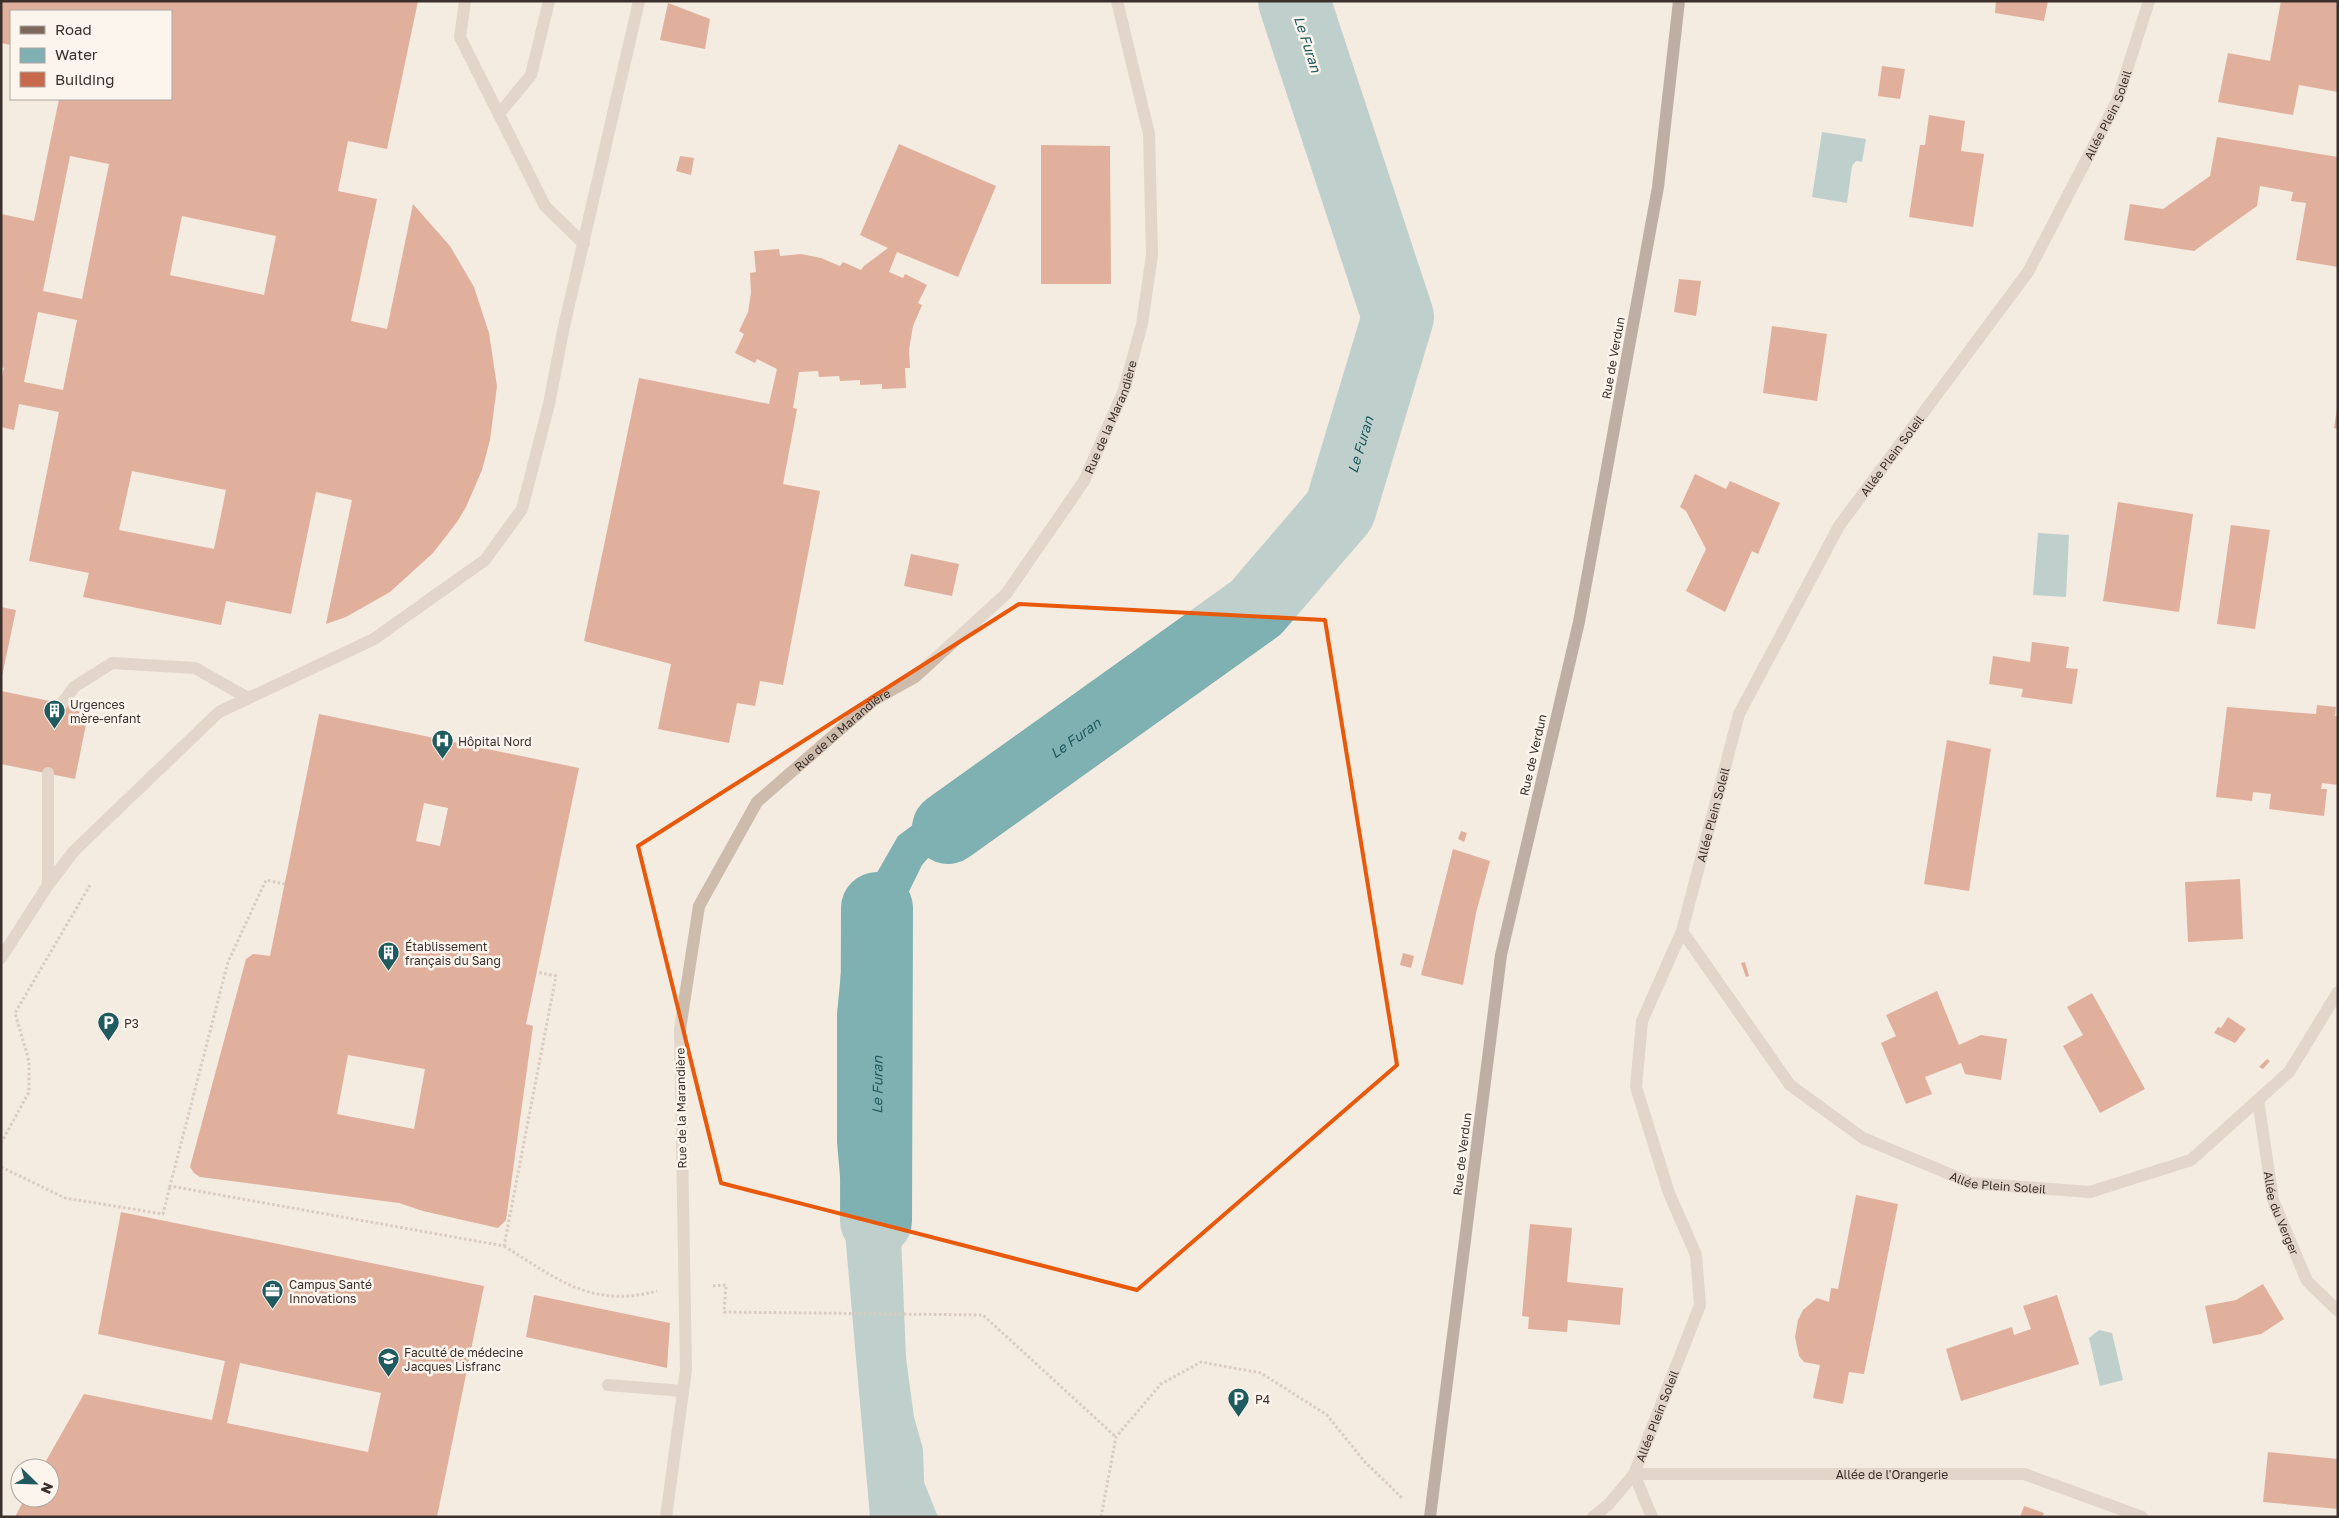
<svg xmlns="http://www.w3.org/2000/svg" width="2339" height="1518" viewBox="0 0 2339 1518" font-family="'Golos Text',sans-serif">
	<style>
		.water { fill: #7fb0b2 }
		.lines { fill: none; stroke-linecap: round; stroke-linejoin: round }
		.river { stroke: #7fb0b2; stroke-width: 72 }
		.building { fill: #c8694b; fill-rule: evenodd }
		.path { stroke: #b9a596; stroke-width: 3; stroke-dasharray: 2.5 2.5; stroke-linecap: butt }
		.service { stroke: #cdbbac; stroke-width: 12 }
		.minor { stroke: #cdbbac; stroke-width: 12 }
		.primary { stroke: #7d675c; stroke-width: 12 }
		.marked { fill: none; stroke: #e8590c; stroke-width: 4; stroke-linejoin: round }
		.labels { text-anchor: middle; dominant-baseline: central; stroke-width: 5; stroke-linejoin: round; paint-order: stroke }
		.street-label { font-size: 12px; fill: #3b302b; stroke: #fbf5ee }
		.poi-label { font-size: 12px; fill: #3b302b; stroke: #fbf5ee; text-anchor: start }
		.water-label { font-size: 14px; font-style: italic; fill: #1f5a5e; stroke: #fbf5ee }
	</style>
	<rect width="100%" height="100%" fill="#f4ebe1"/>
	<path class="water" d="M1294,1H1318L1363,101L1408,269L1417,322L1409,385L1387,459L1349,527L1287,580L1267,616L1241,647L1180,704L1138,736L1095,764L1051,789L1005,802L963,818L922,865L893,924L880,979L874,1043L872,1098L901,1236L906,1358L914,1417L923,1449L924,1482L938,1517H870L837,1142V1014L842,962L866,892L898,836L940,805L978,783L1049,764L1074,751L1213,638L1233,618L1304,516L1364,444L1378,392L1384,349L1373,227L1326,83Z
		M1822,132L1866,139L1862,162L1856,161L1852,166L1847,203L1812,197Z
		M2038,533L2069,535L2066,597L2033,595Z
		M2099,1330L2112,1333L2123,1380L2100,1386L2089,1338Z"/>
	<g class="lines">
		<g class="river">
			<path id="s1" d="M948,828L1256,608L1340,510L1398,317L1294,1"/>
			<path id="s2" d="M876,1221L877,908"/>
		</g>
	</g>
	<path class="building" d="M1,1H418L387,149L348,141L338,191L377,199L351,321L387,329L413,204L450,246L474,287L489,333L497,386L490,440L482,470L466,507L457,522L433,553L390,592L346,617L326,624L352,500L316,492L291,614L226,601L221,625L83,597L89,573L29,561L59,412L19,404L14,430L1,427V379L4,368L1,367V214L34,221L59,99H171V11H11V45L1,43ZM70,156L109,164L82,299L43,291ZM182,216L276,236L264,295L170,275ZM38,312L77,320L63,390L24,382ZM132,471L226,490L214,549L119,530Z
		M1996,1H2048L2044,21L1995,13Z
		M2281,1H2338V92L2299,85L2293,115L2218,102L2228,53L2270,61Z
		M668,3L710,19L705,49L660,40Z
		M1882,66L1905,69L1900,99L1878,96Z
		M1929,115L1965,121L1961,151L1984,154L1973,227L1909,217L1920,145H1925Z
		M2217,137L2338,157V267L2296,260L2306,203L2291,201L2293,192L2260,186L2257,206L2194,251L2124,240L2130,204L2163,209L2210,176Z
		M899,144L996,186L958,277L897,252L889,272L903,278L905,274L927,285L918,303L922,305L913,326L909,350L910,368H905L906,388L882,389V384L860,385V380L840,381L839,376L819,377L818,371L799,372L793,408L797,409L783,484L820,491L783,685L760,681L755,706L737,703L729,743L658,729L671,664L584,641L639,378L769,404L777,369L757,359L755,363L735,353L744,334L739,331L748,312L751,293L750,273L756,272L754,251L779,249L780,256L801,254L821,258L840,266L843,262L861,270L864,266L888,248L860,235Z
		M1041,145L1110,146L1111,284H1041Z
		M680,156L694,158L691,175L676,171Z
		M1679,279L1701,281L1696,316L1674,312Z
		M1772,326L1827,334L1817,401L1763,393Z
		M2337,408H2338V429L2334,428Z
		M1695,474L1726,489L1730,481L1780,503L1758,554L1752,551L1725,612L1686,591L1706,549L1686,511L1680,507Z
		M2118,502L2193,514L2179,612L2103,601Z
		M2231,525L2270,530L2255,629L2217,624Z
		M911,554L959,564L952,596L904,586Z
		M1,607L16,610L2,676H1Z
		M2032,642L2069,647L2066,668L2078,669L2072,704L2021,697L2023,689L1989,684L1993,656L2030,662Z
		M1,691L89,709L75,779L1,764Z
		M2317,705L2336,707L2335,716H2338V785L2322,783L2321,789H2327L2324,816L2269,809L2271,794L2253,792L2252,801L2216,797L2227,707L2316,714Z
		M319,714L579,768L526,1024L533,1026L506,1220L498,1228L423,1211L399,1203L200,1177L194,1173L190,1167L246,959L253,954L270,956ZM424,803L448,808L440,846L416,841ZM348,1055L425,1069L414,1129L337,1114Z
		M1947,740L1991,749L1969,891L1924,884Z
		M1461,831L1467,833L1464,842L1458,839Z
		M1453,849L1490,861L1476,913L1463,985L1421,975Z
		M2240,879L2243,939L2188,942L2185,882Z
		M1403,953L1414,956L1411,968L1400,965Z
		M1745,962L1749,976L1746,977L1741,963Z
		M1937,991L1959,1045L1981,1035L2007,1039L2001,1080L1965,1074L1961,1063L1925,1077L1932,1094L1906,1104L1881,1043L1896,1036L1886,1015Z
		M2092,993L2145,1089L2100,1113L2063,1046L2083,1035L2067,1007Z
		M2228,1017L2246,1029L2235,1043L2214,1033L2218,1027L2221,1028Z
		M2267,1059L2270,1061L2263,1069L2259,1067Z
		M1856,1195L1898,1204L1864,1374L1849,1372L1843,1404L1813,1398L1820,1365L1804,1362L1799,1356L1795,1337L1798,1320L1803,1310L1817,1298L1829,1302L1831,1288L1838,1289Z
		M121,1212L484,1286L437,1517H15L25,1498H50V1468H42L84,1394L212,1420L225,1361L98,1334ZM240,1363L381,1393L368,1452L227,1423Z
		M1530,1224L1572,1228L1567,1282L1623,1288L1620,1325L1568,1320L1567,1332L1528,1329L1529,1317L1522,1316Z
		M2263,1284L2284,1319L2261,1334L2213,1344L2205,1306L2236,1300Z
		M534,1295L670,1323L667,1368L526,1337Z
		M2057,1295L2079,1364L1961,1401L1946,1349L2012,1327L2014,1335L2031,1329L2023,1306Z
		M2268,1452L2338,1459V1509L2263,1502Z
		M2024,1506L2044,1513L2042,1517H2020Z"/>
	<g class="lines">
		<path class="path" d="M285,884L266,880L228,962L170,1186L504,1246L556,976L537,972
			M1,1143L29,1092V1061L15,1013L90,885
			M1,1167L65,1198L163,1214L170,1186
			M504,1246C556,1278 591,1309 657,1291
			M713,1286L726,1285L724,1312L983,1315L1116,1437
			M1101,1517L1116,1437L1161,1384L1201,1362L1261,1373L1327,1415L1364,1461L1403,1499"/>
		<g class="service">
			<path d="M465,1L460,37L545,206L584,244"/>
			<path d="M499,114L531,75L549,1"/>
			<path d="M62,704L74,687L112,663L195,668L248,698"/>
			<path d="M48,773V885"/>
			<path id="s3" d="M2258,1100L2273,1200L2307,1281L2338,1311"/>
			<path d="M608,1385L683,1391"/>
			<path d="M1634,1474L1652,1517"/>
		</g>
		<g class="minor">
			<path id="s4" d="M1682,931L1790,1085L1863,1138L1971,1183L2090,1192L2191,1160L2289,1072L2338,992"/>
			<path d="M1,958L48,885L74,851L219,712L374,639L485,560L522,509L549,404L563,331L639,1"/>
			<path id="s5" d="M1634,1474H2024L2142,1517"/>
			<path id="s6" d="M666,1517L686,1370L680,1029L699,906L757,802L874,700L915,677L1006,594L1084,481L1124,390L1142,324L1152,255L1149,134L1117,1"/>
			<path id="s7" d="M1593,1517L1609,1504L1634,1474L1700,1305L1696,1255L1669,1193L1636,1087L1642,1021L1682,931L1739,714L1839,526L2028,272L2117,101L2149,1"/>
		</g>
		<path class="primary" d="M1430,1517L1501,955L1579,622L1658,187L1679,1"/>
	</g>
	<path d="M0 0H2339V1518H0ZM1019,604L1325,620L1397,1065L1137,1290L721,1183L638,846Z" fill="#f4ebe1" fill-opacity=".55" fill-rule="evenodd"/>
	<path class="marked" d="M1019,604L1325,620L1397,1065L1137,1290L721,1183L638,846Z"/>
	<defs>
		<symbol id="building-pin" viewBox="-11 -11 22 30"><path d="M0 17L-7.5 6A9.5 9.5 0 1 1 7.5 6Z" fill="#1f5a5e" stroke="#fbf5ee"/><path d="M-4-6H4V6H1V3H-1V6H-4ZM-2.5-4.3h1.7v1.8h-1.7ZM.8-4.3h1.7v1.8H.8ZM-2.5-1h1.7V.8h-1.7ZM.8-1h1.7V.8H.8Z" fill="#fff"/></symbol>
		<symbol id="hospital-pin" viewBox="-11 -11 22 30"><path d="M0 17L-7.5 6A9.5 9.5 0 1 1 7.5 6Z" fill="#1f5a5e" stroke="#fbf5ee"/><path d="M-5-5h3v3.5h4V-5h3V5h-3V1.5h-4V5h-3Z" fill="#fff"/></symbol>
		<symbol id="parking-pin" viewBox="-11 -11 22 30"><path d="M0 17L-7.5 6A9.5 9.5 0 1 1 7.5 6Z" fill="#1f5a5e" stroke="#fbf5ee"/><path d="M-3.5-5.5H1a3.5 3.5 0 0 1 0 7H-1V5.5H-3.5ZM-1-3.4V-.6H.8a1.4 1.4 0 0 0 0-2.8Z" fill="#fff"/></symbol>
		<symbol id="office-pin" viewBox="-11 -11 22 30"><path d="M0 17L-7.5 6A9.5 9.5 0 1 1 7.5 6Z" fill="#1f5a5e" stroke="#fbf5ee"/><path d="M-6-3h4V-5.5h4V-3h4V5H-6ZM-1-4.5V-3h2v-1.5ZM-6 0V1H6V0Z" fill="#fff"/></symbol>
		<symbol id="university-pin" viewBox="-11 -11 22 30"><path d="M0 17L-7.5 6A9.5 9.5 0 1 1 7.5 6Z" fill="#1f5a5e" stroke="#fbf5ee"/><path d="M0-5L7-2L0 1L-7-2ZM-4 1L0 2.5L4 1V4Q0 6-4 4Z" fill="#fff"/></symbol>
	</defs>
	<g fill-rule="evenodd">
		<use href="#building-pin" x="42" y="698" width="25" height="34"/>
		<use href="#hospital-pin" x="430" y="728" width="25" height="34"/>
		<use href="#building-pin" x="376" y="940" width="25" height="34"/>
		<use href="#parking-pin" x="96" y="1010" width="25" height="34"/>
		<use href="#office-pin" x="260" y="1278" width="25" height="34"/>
		<use href="#university-pin" x="376" y="1346" width="25" height="34"/>
		<use href="#parking-pin" x="1226" y="1386" width="25" height="34"/>
	</g>
	<g class="labels">
		<g class="street-label">
			<text stroke="none"><textPath href="#s7" startOffset="1565">Allée Plein Soleil</textPath></text>
			<text transform="translate(1613 358) rotate(-80)">Rue de Verdun</text>
			<text stroke="none"><textPath href="#s6" startOffset="1265">Rue de la Marandière</textPath></text>
			<text stroke="none"><textPath href="#s7" startOffset="1160">Allée Plein Soleil</textPath></text>
			<text stroke="none"><textPath href="#s6" startOffset="845">Rue de la Marandière</textPath></text>
			<text transform="translate(1533 755) rotate(-77)">Rue de Verdun</text>
			<text stroke="none"><textPath href="#s7" startOffset="755">Allée Plein Soleil</textPath></text>
			<text transform="translate(681 1108) rotate(-91)">Rue de la Marandière</text>
			<text transform="translate(1462 1154) rotate(-83)">Rue de Verdun</text>
			<text stroke="none"><textPath href="#s4" startOffset="422">Allée Plein Soleil</textPath></text>
			<text stroke="none"><textPath href="#s3" startOffset="116">Allée du Verger</textPath></text>
			<text stroke="none"><textPath href="#s7" startOffset="122">Allée Plein Soleil</textPath></text>
			<text stroke="none"><textPath href="#s5" startOffset="258">Allée de l'Orangerie</textPath></text>
		</g>
		<g class="poi-label">
			<text x="70" y="704">Urgences<tspan x="70" dy="14">mère-enfant</tspan></text>
			<text x="458" y="741">Hôpital Nord</text>
			<text x="405" y="946">Établissement<tspan x="405" dy="14">français du Sang</tspan></text>
			<text x="124" y="1023">P3</text>
			<text x="289" y="1284">Campus Santé<tspan x="289" dy="14">Innovations</tspan></text>
			<text x="404" y="1352">Faculté de médecine<tspan x="404" dy="14">Jacques Lisfranc</tspan></text>
			<text x="1255" y="1399">P4</text>
		</g>
		<g class="water-label">
			<text transform="translate(1308 44) rotate(72)">Le Furan</text>
			<text stroke="none"><textPath href="#s1" startOffset="576">Le Furan</textPath></text>
			<text stroke="none"><textPath href="#s1" startOffset="156">Le Furan</textPath></text>
			<text stroke="none"><textPath href="#s2" startOffset="136">Le Furan</textPath></text>
		</g>
	</g>
	<rect width="2339" height="1518" fill="none" stroke="#3b302b" stroke-width="5"/>
	<rect x="10" y="10" width="162" height="90" fill="#fbf5ee" stroke="#aea6a0"/>
	<rect x="20" y="26" width="25" height="8" fill="#7d675c" stroke="#aea6a0"/>
	<text x="55" y="35" font-size="15" fill="#3b302b">Road</text>
	<rect x="20" y="48" width="25" height="15" fill="#7fb0b2" stroke="#aea6a0"/>
	<text x="55" y="60" font-size="15" fill="#3b302b">Water</text>
	<rect x="20" y="72" width="25" height="15" fill="#c8694b" stroke="#aea6a0"/>
	<text x="55" y="85" font-size="15" fill="#3b302b">Building</text>
	<g transform="translate(35 1483) rotate(113)"><circle r="24" fill="#fbf5ee" stroke="#aea6a0"/>
	<path d="M0-4L9 19L0 12L-9 19Z" fill="#1f5a5e"/>
	<text y="-8" font-size="14" font-weight="bold" text-anchor="middle" fill="#3b302b">N</text>
	</g>
</svg>
